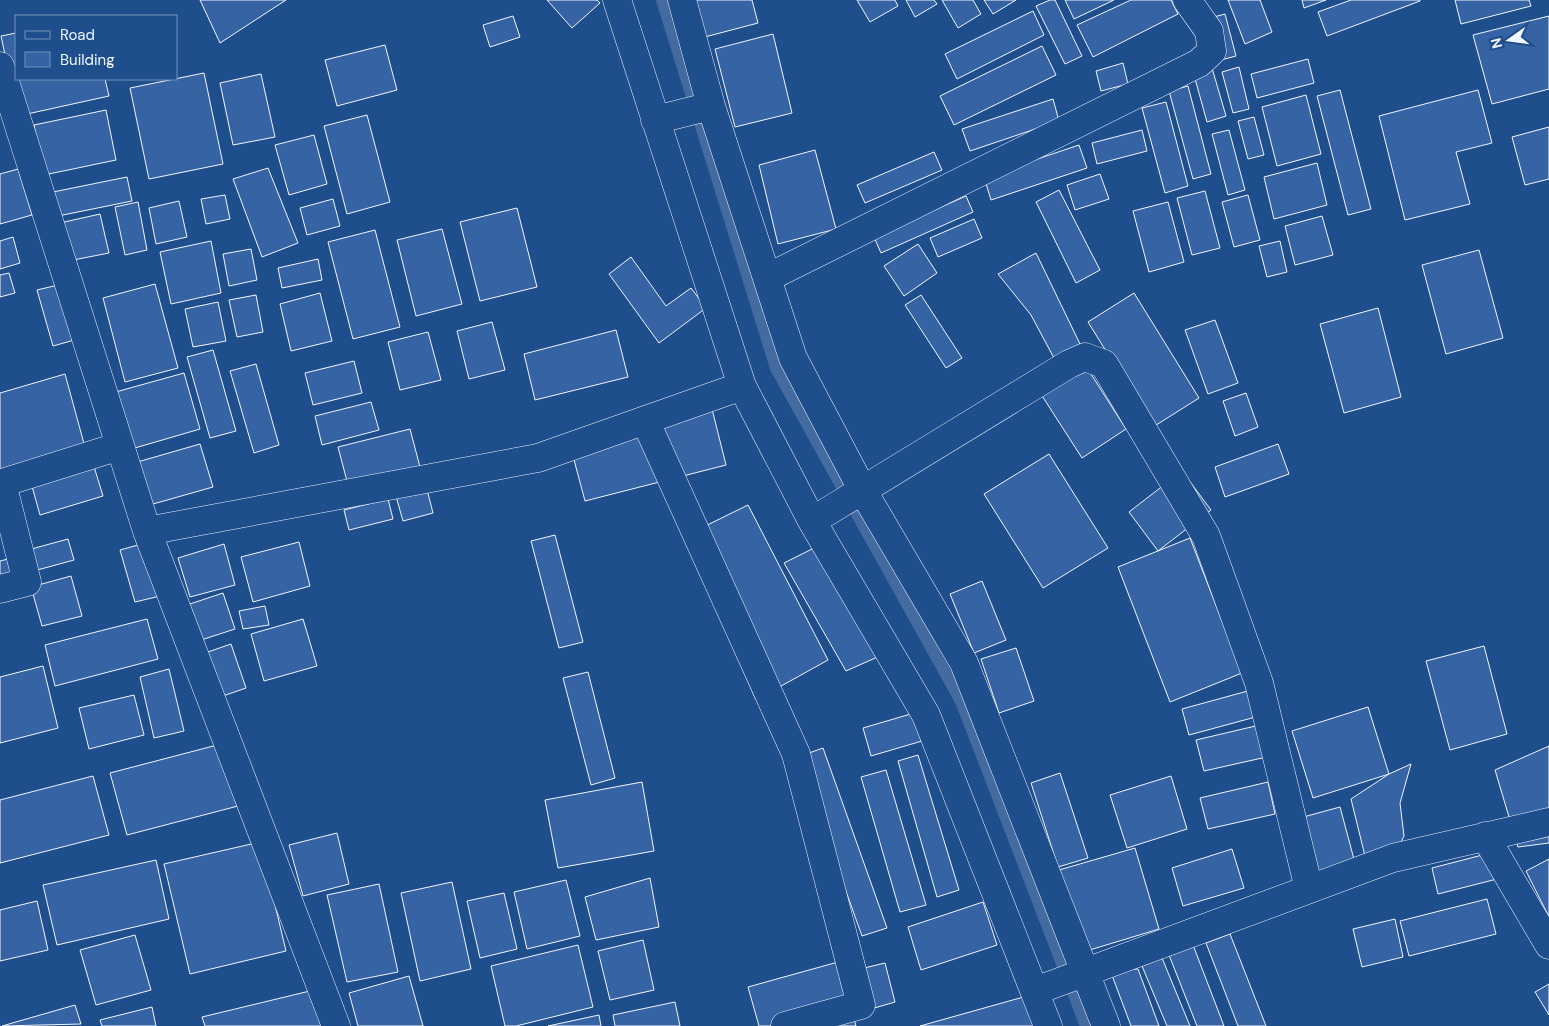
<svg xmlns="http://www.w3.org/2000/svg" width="1549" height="1026" viewBox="0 0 1549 1026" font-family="'DM Sans',sans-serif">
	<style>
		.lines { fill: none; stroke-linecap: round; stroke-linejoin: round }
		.stream { stroke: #446ba0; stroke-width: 12 }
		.building { fill: #3563a3; stroke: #f2f6ff }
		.minor-casing { stroke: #f2f6ff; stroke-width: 29 }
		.minor { stroke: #1f4e8c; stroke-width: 28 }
	</style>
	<rect width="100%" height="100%" fill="#1f4e8c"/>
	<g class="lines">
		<path class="stream" d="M662,0L776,368L961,701L1086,1026"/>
	</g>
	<path class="building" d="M200,0H286L220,43Z
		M547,0H597L600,3L572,28Z
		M692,0H752L758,23L701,38Z
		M857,0H895L898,6L870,22Z
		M906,0H934L937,4L915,17Z
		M942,0H973L981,14L958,28Z
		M984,0H1016L993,14Z
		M1050,0H1055L1082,56L1065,64L1036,6Z
		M1065,0H1114L1074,19Z
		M1131,0H1171L1178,14L1093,57L1077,25Z
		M1228,0H1260L1272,32L1245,44Z
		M1302,0H1326L1304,8Z
		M1351,0H1420V1L1327,36L1318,12Z
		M1455,0H1529L1531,6L1461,24Z
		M1033,11L1044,35L957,79L945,54Z
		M1225,14L1236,56L1221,60L1210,18Z
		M513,16L520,37L490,47L483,25Z
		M1549,16V89L1492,104L1473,35Z
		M16,33V79H105L109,96L18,116L1,36Z
		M773,34L792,113L735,127L715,49Z
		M385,45L397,90L337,106L325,60Z
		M1042,46L1056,75L954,125L940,96Z
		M1308,59L1314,83L1257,98L1251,74Z
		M1123,63L1128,84L1101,91L1096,71Z
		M1239,67L1249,109L1233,113L1222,72Z
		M1212,68L1226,116L1207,122L1194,75Z
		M204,73L223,164L149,179L130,88Z
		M261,74L275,137L233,145L220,83Z
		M1188,86L1211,174L1193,179L1169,91Z
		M1340,90L1371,209L1348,215L1317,96Z
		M1478,90L1492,143L1456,152L1470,204L1405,220L1379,116Z
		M1306,95L1321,154L1277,166L1262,107Z
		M1053,99L1059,121L970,151L962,129Z
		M1166,102L1188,186L1165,193L1142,108Z
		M106,110L116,160L44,175L34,125Z
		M367,115L390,202L347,214L324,126Z
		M1254,117L1264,155L1248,159L1238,121Z
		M1549,127V179L1525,185L1512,137Z
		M1142,130L1147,151L1097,164L1092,143Z
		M1229,130L1245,190L1228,195L1212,134Z
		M314,135L327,184L289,195L275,145Z
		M1079,145L1087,168L991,200L984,177Z
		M815,150L836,229L778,244L759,165Z
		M934,152L942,170L865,203L857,185Z
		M1317,163L1327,205L1274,219L1264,177Z
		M268,168L298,243L262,257L233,179Z
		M18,169L32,215L0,224V174Z
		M1100,174L1109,199L1075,210L1067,185Z
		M127,177L132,201L53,217L48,193Z
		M1059,190L1100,270L1076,283L1036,202Z
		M1205,191L1220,248L1192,255L1177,198Z
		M225,195L230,219L206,224L201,199Z
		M1248,195L1260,240L1234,247L1222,202Z
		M966,196L973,212L881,253L874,237Z
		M333,199L340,226L307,235L300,208Z
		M179,201L187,237L156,244L149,208Z
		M138,202L147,250L125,255L115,207Z
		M1168,202L1184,262L1149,272L1133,211Z
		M517,208L537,287L480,301L460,222Z
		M100,214L109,253L68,261L60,223Z
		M1322,216L1333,255L1295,265L1285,226Z
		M974,219L982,238L938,257L930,238Z
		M442,229L462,304L416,316L397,240Z
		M375,230L400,327L353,339L328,242Z
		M13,237L20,263L0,269V241Z
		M211,241L221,293L171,304L160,252Z
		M1280,241L1287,272L1267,277L1259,246Z
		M918,244L937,273L904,296L884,266Z
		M251,249L257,280L229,286L223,254Z
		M1479,250L1503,338L1446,354L1422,265Z
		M1036,253L1080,344L1054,358L1031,315L998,274Z
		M631,257L666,306L691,288L706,308L659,343L609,274Z
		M318,259L322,280L282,288L278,268Z
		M9,273L15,293L0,297V275Z
		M62,284L78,339L53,346L37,290Z
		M155,284L178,368L125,382L103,298Z
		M320,293L332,341L291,351L280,304Z
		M1134,293L1199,398L1153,427L1088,322Z
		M256,295L263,332L237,337L229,300Z
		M921,295L962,358L946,368L905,305Z
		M218,302L226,341L193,347L185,309Z
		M1378,308L1401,397L1344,413L1320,324Z
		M1215,320L1238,383L1208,394L1185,330Z
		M492,322L505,370L469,379L457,331Z
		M616,330L628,377L535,400L524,354Z
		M428,332L441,380L400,390L388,342Z
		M213,350L236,431L210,438L187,357Z
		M1082,360L1126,429L1082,458L1037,388Z
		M354,361L362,393L313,405L305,373Z
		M256,364L279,445L254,453L230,371Z
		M184,373L200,429L128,450L112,393Z
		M65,374L86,451L0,475V393Z
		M1246,393L1258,427L1235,436L1223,401Z
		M371,402L379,430L322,445L315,416Z
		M711,405L726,465L585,501L569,441Z
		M410,429L420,467L348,485L338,447Z
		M200,444L213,487L146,506L134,463Z
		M1278,444L1289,474L1225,497L1215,467Z
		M1049,454L1108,548L1043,588L984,494Z
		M92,460L103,496L40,515L30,479Z
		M1182,471L1211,510L1158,551L1129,512Z
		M423,474L433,513L403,521L392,482Z
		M388,499L393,519L349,530L344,510Z
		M748,505L828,660L756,700L685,536Z
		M555,535L583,642L559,648L531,541Z
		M1190,538L1242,673L1170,702L1118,567Z
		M68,539L74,560L30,572L24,551Z
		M299,542L310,586L253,602L241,557Z
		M145,543L160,596L135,602L120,550Z
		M224,544L235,585L190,597L178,558Z
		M816,547L882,655L846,671L784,563Z
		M16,557L23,579L0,585V561Z
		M71,576L82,616L42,626L31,587Z
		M982,581L1006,640L974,653L950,594Z
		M223,593L235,629L198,641L187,605Z
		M265,606L269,625L243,629L239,611Z
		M147,619L158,659L55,686L45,645Z
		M303,619L317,666L264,681L251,634Z
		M231,644L246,688L220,697L205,653Z
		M1484,646L1507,734L1450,750L1426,661Z
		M1016,648L1034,701L999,713L981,659Z
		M43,666L58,728L0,743V677Z
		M169,669L184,731L154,738L140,677Z
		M588,672L615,778L591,785L563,678Z
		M1255,689L1263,715L1189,735L1182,709Z
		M134,695L144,735L89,749L79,708Z
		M1368,707L1389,774L1313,798L1292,731Z
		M914,713L922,741L871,756L863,728Z
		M1264,724L1271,756L1204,771L1196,740Z
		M221,744L238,806L127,835L110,773Z
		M1549,746V843L1518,847L1495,770Z
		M823,748L887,928L862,936L798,757Z
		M918,755L959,890L937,897L898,761Z
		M1411,764L1400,803L1404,836L1396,852L1365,856L1351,799L1389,774Z
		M886,770L926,905L900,912L861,777Z
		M1060,773L1088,858L1058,867L1031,783Z
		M93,776L109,835L0,863V800Z
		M1171,776L1187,829L1127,848L1110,795Z
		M642,782L654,851L558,868L545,800Z
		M1268,782L1275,814L1208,829L1200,798Z
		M1340,807L1355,863L1312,876L1296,819Z
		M337,833L349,884L303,896L289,845Z
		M260,842L286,951L190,974L164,864Z
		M1135,848L1159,929L1083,952L1059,870Z
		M1232,849L1244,888L1183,906L1172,868Z
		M1490,853L1497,879L1438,894L1432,868Z
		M1549,859V917L1526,871Z
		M156,860L169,919L57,945L43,885Z
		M650,878L659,927L596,940L585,897Z
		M566,880L580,936L527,949L514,892Z
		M452,882L471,969L420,981L401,893Z
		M379,884L398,972L347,982L327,895Z
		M504,893L517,949L480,958L467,901Z
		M1487,899L1496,934L1409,956L1400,921Z
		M37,901L48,950L0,961V910Z
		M983,902L997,945L921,970L908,927Z
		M1395,919L1403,957L1362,967L1353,929Z
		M1230,934L1266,1026H1238L1206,943Z
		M135,935L151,990L96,1005L80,950Z
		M643,940L654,990L610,1000L598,951Z
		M578,945L593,1007L516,1026H505L491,966Z
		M1193,945L1224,1026H1197L1169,955Z
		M1162,958L1190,1026H1167L1142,966Z
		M838,962L856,1026H759L748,987Z
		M885,963L895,1002L871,1009L860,969Z
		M1138,969L1159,1026H1131L1110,970Z
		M409,976L423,1026H358L349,993Z
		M1549,984V1015L1535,992Z
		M314,990L323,1026H205L202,1017Z
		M1027,996L1038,1026H920Z
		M675,1002L680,1026H615L613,1015Z
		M75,1005L81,1024L2,1026Z
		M152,1007L156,1026H102L100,1020Z
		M599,1015L601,1026H548Z"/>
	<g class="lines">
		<defs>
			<path id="minor" d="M617,0L742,386L812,521L926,715L1048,1026
				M682,0L711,106L793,358L863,491L964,663L1106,1026
				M0,66L147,531L336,1026
				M655,120L711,106
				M767,278L1199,63L1212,51L1209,31L1187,0
				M645,420L796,754L861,1005L785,1026
				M812,521L1069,364L1085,357L1104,364L1206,536L1259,683L1309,889
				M147,531L538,458L742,386
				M0,589L27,582L2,483L120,446
				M1485,836L1549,945
				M1035,991L1393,858L1549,822"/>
		</defs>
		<use href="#minor" class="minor-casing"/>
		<use href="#minor" class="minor"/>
	</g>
	<rect x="15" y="15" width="162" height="65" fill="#1f4e8c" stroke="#7391ba"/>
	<rect x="25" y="31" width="25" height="8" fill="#1f4e8c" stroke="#7391ba"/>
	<text x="60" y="40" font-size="15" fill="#f2f6ff">Road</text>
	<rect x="25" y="52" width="25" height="15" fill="#3563a3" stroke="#7391ba"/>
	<text x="60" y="65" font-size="15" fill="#f2f6ff">Building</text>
	<g transform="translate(1509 40) rotate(256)" stroke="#1f4e8c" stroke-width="4" paint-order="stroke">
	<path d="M0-4L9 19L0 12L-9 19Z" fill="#f2f6ff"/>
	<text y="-8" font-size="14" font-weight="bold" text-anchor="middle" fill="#f2f6ff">N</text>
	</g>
</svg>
